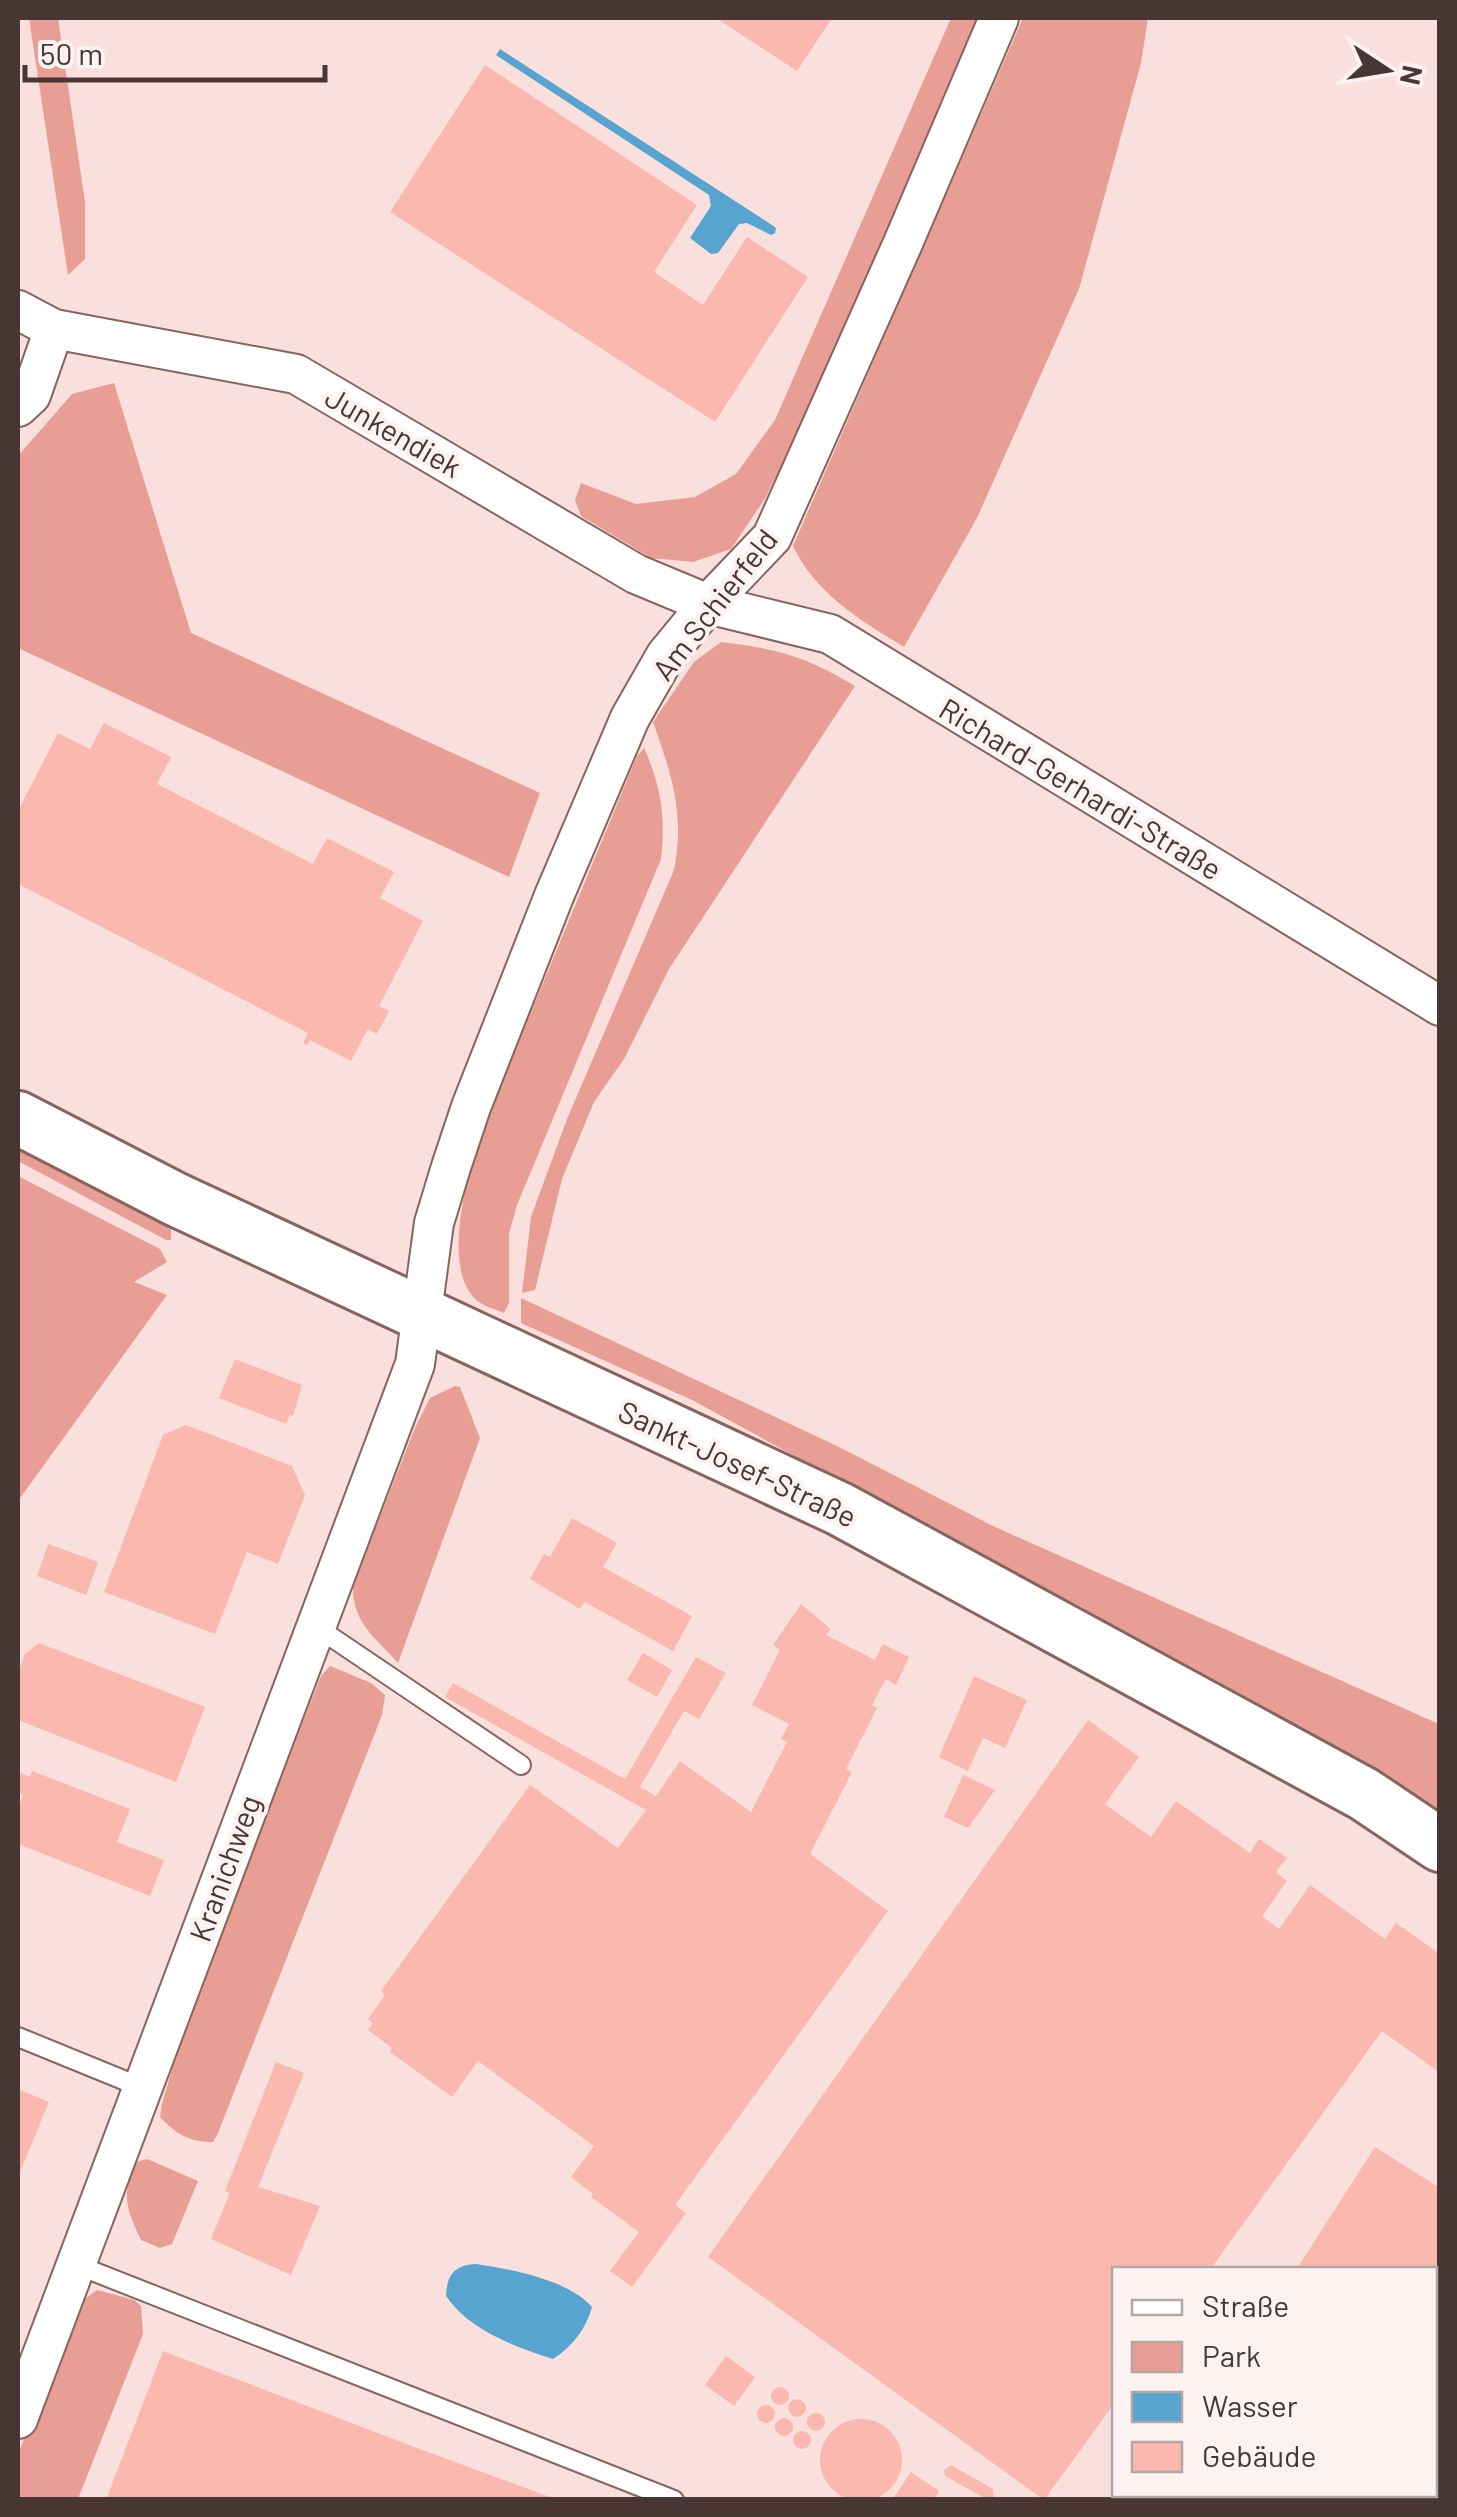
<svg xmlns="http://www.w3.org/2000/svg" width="1457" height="2517" viewBox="0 0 1457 2517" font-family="Barlow,sans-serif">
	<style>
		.green { fill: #e89e94 }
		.water { fill: #56a4cf }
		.building { fill: #fbb8ae }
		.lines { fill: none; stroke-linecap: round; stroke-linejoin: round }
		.lane-casing { stroke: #88645e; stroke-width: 22 }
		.street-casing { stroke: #88645e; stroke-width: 42 }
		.secondary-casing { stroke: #88645e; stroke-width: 58 }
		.lane { stroke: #fff; stroke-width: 18 }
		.street { stroke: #fff; stroke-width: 38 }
		.secondary { stroke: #fff; stroke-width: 52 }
		.labels { text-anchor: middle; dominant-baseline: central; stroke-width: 8; stroke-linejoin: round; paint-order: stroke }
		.street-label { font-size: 30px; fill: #473633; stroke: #fbf2f1 }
	</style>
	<rect width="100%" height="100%" fill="#fae0dc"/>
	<path class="green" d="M29,18H58L85,202V259L68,275Z
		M951,18H980L814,401L764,500L731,549L693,562L651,558L581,516L575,500L581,483L636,504L695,497L736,474L775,420Z
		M1023,18H1148L1141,63L1079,289L977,518L904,647C861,621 815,593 793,546Z
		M114,383L191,633L540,793L509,877L18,648V456L72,394Z
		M721,642C778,649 805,656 855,686L669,969L624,1059L594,1102L562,1179L535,1290L522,1293L531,1217L567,1119L674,870C685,814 672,776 653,722L694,662Z
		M644,748C661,785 666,819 661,859L517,1205L509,1233V1303L504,1313C495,1309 482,1306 475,1299C443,1266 466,1186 476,1145L637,756Z
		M18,1148L171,1227V1240H166L18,1161Z
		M18,1176L160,1249L167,1262L134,1282L167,1295L18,1501Z
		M521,1298L837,1446L995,1527L1439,1724V1829L1234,1698L1076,1604L981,1558L694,1401L521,1323Z
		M455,1386L460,1387L480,1438L398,1663C375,1637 352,1623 353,1585L415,1428L430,1398Z
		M330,1666L371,1683L385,1695L382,1715L218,2133L213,2142C189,2142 176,2134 160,2117L162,2104L191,2005L321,1676Z
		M147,2159L198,2181L172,2244L160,2248L141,2240C126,2207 121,2196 136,2162Z
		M97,2290L134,2300L141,2306L143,2334L78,2499H18V2454L78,2304Z"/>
	<path class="water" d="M500,49L772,225L776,228L775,233L771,235L747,223L739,224L718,253L711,254L690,238L711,206L709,195L499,57L496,55Z
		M476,2264C510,2269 569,2280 592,2307C586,2329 572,2347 553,2359C515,2347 469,2330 446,2296C447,2274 455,2265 476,2264Z"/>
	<path class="building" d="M716,18H832L797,71Z
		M485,65L697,205L654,272L703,305L747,237L808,277L715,422L390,212Z
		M104,723L171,757L157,784L313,864L327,838L394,872L380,898L423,921L379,1006L389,1011L377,1034L368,1029L351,1061L310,1040L307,1045L303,1043L308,1033L18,884V811L58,733L90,749Z
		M235,1359L302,1385L293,1416L290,1415L286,1424L219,1398Z
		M186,1425L292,1466L305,1495L278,1564L247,1552L215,1634L104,1592L163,1435Z
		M572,1518L617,1543L603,1567L692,1616L673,1651L585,1602L580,1609L530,1579L544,1554L550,1557Z
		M48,1544L98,1562L86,1595L37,1576Z
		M801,1604L831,1629L826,1635L875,1660L883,1644L909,1657L896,1685L886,1679L872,1705L877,1708L846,1769L852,1772L810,1854L888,1911L675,2205L686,2213L632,2287L610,2271L639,2232L591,2197L593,2194L571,2177L594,2146L478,2061L452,2097L390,2052L392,2048L368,2030L373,2023L368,2019L385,1995L381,1991L530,1785L618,1848L646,1810L445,1697L453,1683L625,1779L696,1657L726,1673L699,1719L684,1711L640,1787L656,1796L680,1761L751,1812L787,1742L781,1739L789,1724L752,1705L780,1650L773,1645Z
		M39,1643L205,1707L176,1782L18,1720V1673L25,1654Z
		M643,1653L672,1670L657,1697L627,1680Z
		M974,1676L1027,1700L1005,1748L983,1738L968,1771L939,1757Z
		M1088,1720L1139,1757L1105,1804L1151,1837L1176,1801L1250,1853L1259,1839L1287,1858L1276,1872L1287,1881L1262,1916L1279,1929L1310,1885L1385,1939L1396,1923L1440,1954V2073L1382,2031L1210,2270H1114V2404L1044,2500L708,2257Z
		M32,1771L130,1809L117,1842L164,1860L150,1896L18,1844V1809L23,1795L18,1793V1772L30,1777Z
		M963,1775L995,1790L968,1828L944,1817Z
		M276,2062L304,2073L258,2187L320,2206L291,2275L211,2239L230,2193L225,2191Z
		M18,2089L49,2102L18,2177Z
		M1375,2147L1440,2188V2416L1434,2423V2270H1296Z
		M163,2351L409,2445L558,2500H106Z
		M726,2356L755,2377L734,2406L705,2385Z
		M771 2396a9 9 0 1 1 18 0a9 9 0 1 1-18 0Z
		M788 2408a9 9 0 1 1 18 0a9 9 0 1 1-18 0Z
		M757 2414a9 9 0 1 1 18 0a9 9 0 1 1-18 0Z
		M807 2422a9 9 0 1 1 18 0a9 9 0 1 1-18 0Z
		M775 2427a9 9 0 1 1 18 0a9 9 0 1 1-18 0Z
		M820 2460a41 41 0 1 1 82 0a41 41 0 1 1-82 0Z
		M793 2440a9 9 0 1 1 18 0a9 9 0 1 1-18 0Z
		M1434,2433L1440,2436V2464L1434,2472Z
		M951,2465L993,2489L994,2497L988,2500L945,2476L944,2470Z
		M911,2472L939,2491L934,2500H892Z
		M1152,2494H1420L1417,2500L1387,2497L1149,2500Z"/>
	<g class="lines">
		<defs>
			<path id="lane" d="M315,1626L521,1765
				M18,2037L143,2088
				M77,2265L674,2500"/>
			<path id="street" d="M18,310L54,329L296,374L636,574L708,604L830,634L1440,1006
				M18,407L31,395L54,329
				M18,2419L415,1364L434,1223L451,1167L471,1107L554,896L630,718L666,655L708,604L772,537L903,243L999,18"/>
			<path id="secondary" d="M18,1118L175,1199L840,1509L1364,1794L1440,1845"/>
		</defs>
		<use href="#lane" class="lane-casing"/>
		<use href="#street" class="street-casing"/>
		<use href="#secondary" class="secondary-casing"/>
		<use href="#lane" class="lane"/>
		<use href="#street" class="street"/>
		<use href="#secondary" class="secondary"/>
	</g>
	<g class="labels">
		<g class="street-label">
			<text transform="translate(394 431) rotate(30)">Junkendiek</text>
			<text transform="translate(714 604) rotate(-52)">Am Schierfeld</text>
			<text transform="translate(1081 788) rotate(31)">Richard-Gerhardi-Straße</text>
			<text transform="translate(738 1463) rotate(25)">Sankt-Josef-Straße</text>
			<text transform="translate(224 1868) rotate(-70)">Kranichweg</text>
		</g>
	</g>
	<rect width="1457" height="2517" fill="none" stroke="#473633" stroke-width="40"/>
	<rect x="1112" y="2267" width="325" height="230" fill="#fbf2f1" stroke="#b3a7a5" stroke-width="2.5"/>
	<rect x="1132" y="2300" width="50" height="15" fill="#ffffff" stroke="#b3a7a5" stroke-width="2.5"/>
	<text x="1202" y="2317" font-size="30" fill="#473633">Straße</text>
	<rect x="1132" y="2342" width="50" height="30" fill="#e89e94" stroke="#b3a7a5" stroke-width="2.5"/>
	<text x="1202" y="2367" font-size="30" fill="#473633">Park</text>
	<rect x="1132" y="2392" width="50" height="30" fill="#56a4cf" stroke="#b3a7a5" stroke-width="2.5"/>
	<text x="1202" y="2417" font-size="30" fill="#473633">Wasser</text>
	<rect x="1132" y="2442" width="50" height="30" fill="#fbb8ae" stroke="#b3a7a5" stroke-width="2.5"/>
	<text x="1202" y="2467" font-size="30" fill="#473633">Gebäude</text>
	<g transform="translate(1387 70) rotate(102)" stroke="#fbf2f1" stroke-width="8" paint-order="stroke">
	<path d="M0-8L18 38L0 25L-18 38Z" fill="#473633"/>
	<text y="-15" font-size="28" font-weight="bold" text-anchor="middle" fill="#473633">N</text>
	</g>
	<path d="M25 65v15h300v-15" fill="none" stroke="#473633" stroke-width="5"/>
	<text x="40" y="65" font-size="30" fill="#473633" stroke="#fbf2f1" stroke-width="8" paint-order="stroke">50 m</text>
</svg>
